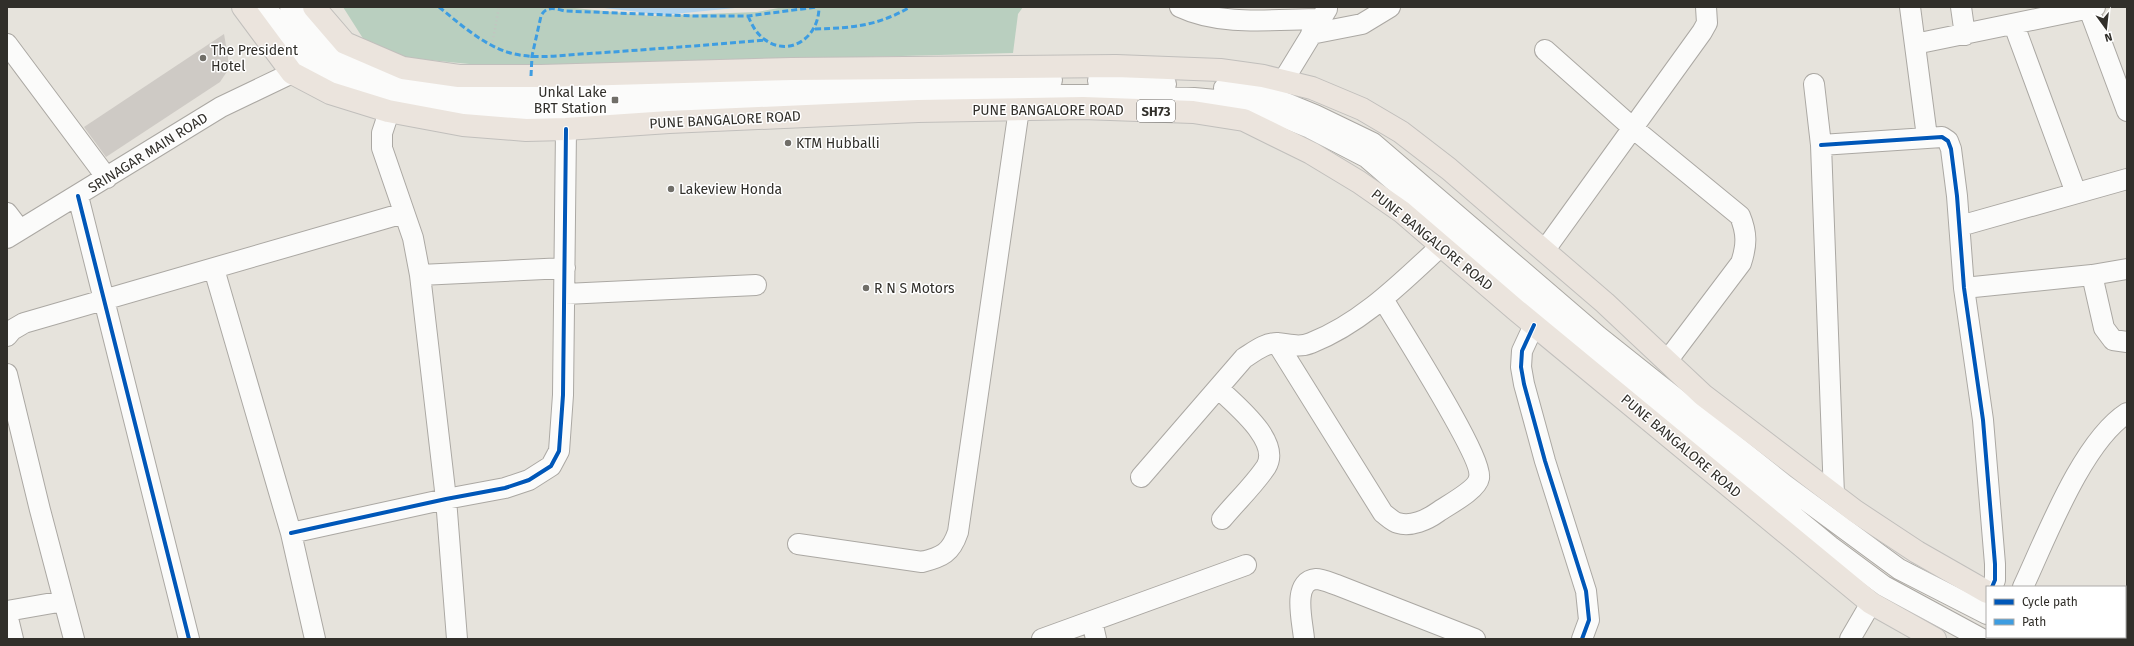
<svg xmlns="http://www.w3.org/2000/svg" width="2134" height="646" viewBox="0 0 2134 646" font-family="'Fira Sans',sans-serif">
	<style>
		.green { fill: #b9cfbf }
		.water { fill: #b4d5ee }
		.building { fill: #cecac5 }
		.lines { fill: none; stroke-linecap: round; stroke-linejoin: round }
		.minor-casing { stroke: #aba8a3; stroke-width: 22 }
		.major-casing { stroke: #c1bfbc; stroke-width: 24 }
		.path { stroke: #c4c3c1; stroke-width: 2.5; stroke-dasharray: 1 3; stroke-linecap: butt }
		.minor { stroke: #fbfbfa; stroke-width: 20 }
		.major { stroke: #ebe4dd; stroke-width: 22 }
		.quiet { stroke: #3e9de1; stroke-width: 3; stroke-dasharray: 6 3; stroke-linecap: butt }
		.cycleway-casing { stroke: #fff; stroke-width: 6 }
		.cycleway { stroke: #0057b8; stroke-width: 4 }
		.poi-dot { fill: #706e68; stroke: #fff; stroke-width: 1.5 }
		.labels { text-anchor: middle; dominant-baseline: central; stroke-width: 3; stroke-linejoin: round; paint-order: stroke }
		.shield { fill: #fff; stroke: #6f6d6a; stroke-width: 1 }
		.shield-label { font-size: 13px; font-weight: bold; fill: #312f2a }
		.poi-label { font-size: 14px; fill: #312f2a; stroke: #fff; text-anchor: start }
		.street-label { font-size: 14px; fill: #312f2a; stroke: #fff }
	</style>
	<rect width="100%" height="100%" fill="#e6e3dc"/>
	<path class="green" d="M343,7H565L652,16L757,12L784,7H1023L1018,14L1013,53L500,67L408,58L364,40Z"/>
	<path class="water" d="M596,7H745L664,15Z"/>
	<path class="building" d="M224,34L228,57V70L220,82L106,157L84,127Z"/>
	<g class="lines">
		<defs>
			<path id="minor" d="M265,7L312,62L335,76L400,97L434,103L473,108L548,111L1012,94L1103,95L1194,98L1249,103L1310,128L1366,157L1586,346L1830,546L1884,586L1982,639
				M290,7L333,56L365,71L400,82L429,87L548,92L1013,80H1052
				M1180,7C1222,27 1276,19 1321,19
				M1910,7L1927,137
				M1961,7L1965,35
				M2089,9L2127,111
				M2014,25L2076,193
				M1311,34L1362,24L1390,7
				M7,44L107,178
				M1915,44L2095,7
				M1545,50L1634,129L1740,216C1747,233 1747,245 1741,263L1667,361
				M1098,81L1166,84
				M1283,81L1327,9
				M1814,84L1821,145L1834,495
				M1224,88L1254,90L1315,115L1373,143L1598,336L1785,485L1899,569L1987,614
				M394,97L382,133V148L413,238L420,275L446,499L457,639
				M1821,145L1942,137L1948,141L1951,149L1957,196L1964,288L1983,420L1995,564V580L1992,587
				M78,196L189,639
				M7,213L20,230
				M1960,226L2127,179
				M7,238L221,107L292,73L301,59
				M1544,251L1702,32L1707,23L1706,7
				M214,269L291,533L315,639
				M420,275L565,268
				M2092,275L2104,328L2113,340L2127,342
				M1964,288L2092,275L2127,269
				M565,294L756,285
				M1534,325L1522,351L1521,367L1524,384L1545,461L1586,591L1589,620L1582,639
				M7,336L12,330L24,323L404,213
				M1277,343L1383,513C1387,516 1393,522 1398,523C1411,527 1427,520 1438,512C1448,505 1477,490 1479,478C1484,458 1398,325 1383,299
				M7,374L40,510L74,639
				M1218,388C1234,404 1282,441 1266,467C1254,485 1236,502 1222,519
				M1141,477L1244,358C1255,351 1265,343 1277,343C1289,344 1299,348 1311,343C1362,323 1402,282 1442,245
				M291,533L446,499L505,488L529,480L551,466L559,451L563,395L566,129
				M798,544L922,562C942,557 951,553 958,532L1019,109
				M2023,587C2046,538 2082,442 2127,413
				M7,611L64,601
				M7,614L13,639
				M1092,621L1096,639
				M2031,637L2035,639
				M1042,639L1246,565
				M1304,639C1303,623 1291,581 1316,579C1322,579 1331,583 1337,585L1475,639
				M1850,639L1871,603"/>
			<path id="major" d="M243,7L292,73L330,93L388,111L463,125L526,130L566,129L669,122L918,111L1083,108L1193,112L1244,120L1311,153L1359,182L1402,212L1516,310L1871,603L1935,639
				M314,7L345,43L403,68L459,76H541L792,69L1116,66L1220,70L1263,76L1312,88L1362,109L1401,132L1449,169L1605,303L1703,395L1855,511L1917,552L1987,592
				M2079,637L2083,639"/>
		</defs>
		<use href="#minor" class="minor-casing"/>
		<use href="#major" class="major-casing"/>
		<path class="path" d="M492,45L499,7"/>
		<use href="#minor" class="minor"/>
		<use href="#major" class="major"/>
		<path class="quiet" d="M439,7C460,24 481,43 507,52C535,61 569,54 598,53C654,49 709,45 765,40
			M748,16C752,25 756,33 764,39C789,58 819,38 819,7
			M815,29C852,28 878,26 910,7
			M531,76L532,56L541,16C546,5 556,9 565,11L694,16H748L817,7"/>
		<defs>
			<path id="cycleway" d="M1821,145L1942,137L1948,141L1951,149L1957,196L1964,288L1983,420L1995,564V580L1992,587
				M78,196L189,639
				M1534,325L1522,351L1521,367L1524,384L1545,461L1586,591L1589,620L1582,639
				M291,533L446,499L505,488L529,480L551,466L559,451L563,395L566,129"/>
		</defs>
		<use href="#cycleway" class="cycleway-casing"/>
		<use href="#cycleway" class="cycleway"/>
	</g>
	<g class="poi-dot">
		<circle cx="203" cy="58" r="4"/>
		<rect x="611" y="96" width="8" height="8" rx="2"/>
		<circle cx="788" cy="143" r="4"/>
		<circle cx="671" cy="189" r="4"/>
		<circle cx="866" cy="288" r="4"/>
	</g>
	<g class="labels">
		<rect class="shield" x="1137" y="100" width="38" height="22" rx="3"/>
		<g class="shield-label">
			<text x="1156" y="111">SH73</text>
		</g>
		<g class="poi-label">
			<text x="211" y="50">The President<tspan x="211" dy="16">Hotel</tspan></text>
			<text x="607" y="92" text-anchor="end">Unkal Lake<tspan x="607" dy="16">BRT Station</tspan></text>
			<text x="796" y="143">KTM Hubballi</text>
			<text x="679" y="189">Lakeview Honda</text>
			<text x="874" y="288">R N S Motors</text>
		</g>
		<g class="street-label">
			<text x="1048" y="110">PUNE BANGALORE ROAD</text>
			<text transform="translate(725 120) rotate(-3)">PUNE BANGALORE ROAD</text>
			<text transform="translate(148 153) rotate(-32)">SRINAGAR MAIN ROAD</text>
			<text transform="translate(1432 240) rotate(39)">PUNE BANGALORE ROAD</text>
			<text transform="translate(1681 446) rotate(40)">PUNE BANGALORE ROAD</text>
		</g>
	</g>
	<rect width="2134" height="646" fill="none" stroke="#312f2a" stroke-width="16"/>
	<rect x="1986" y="586" width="140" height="52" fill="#ffffff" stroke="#adacaa"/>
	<rect x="1994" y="599" width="20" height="6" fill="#0057b8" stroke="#adacaa"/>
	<text x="2022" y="606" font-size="12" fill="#312f2a">Cycle path</text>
	<rect x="1994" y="619" width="20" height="6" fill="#3e9de1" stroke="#adacaa"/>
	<text x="2022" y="626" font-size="12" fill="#312f2a">Path</text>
	<g transform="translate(2106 28) rotate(165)" stroke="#ffffff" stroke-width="3" paint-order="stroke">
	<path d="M0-3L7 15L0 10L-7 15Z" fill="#312f2a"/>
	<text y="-6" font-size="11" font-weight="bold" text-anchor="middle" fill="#312f2a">N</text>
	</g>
</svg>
